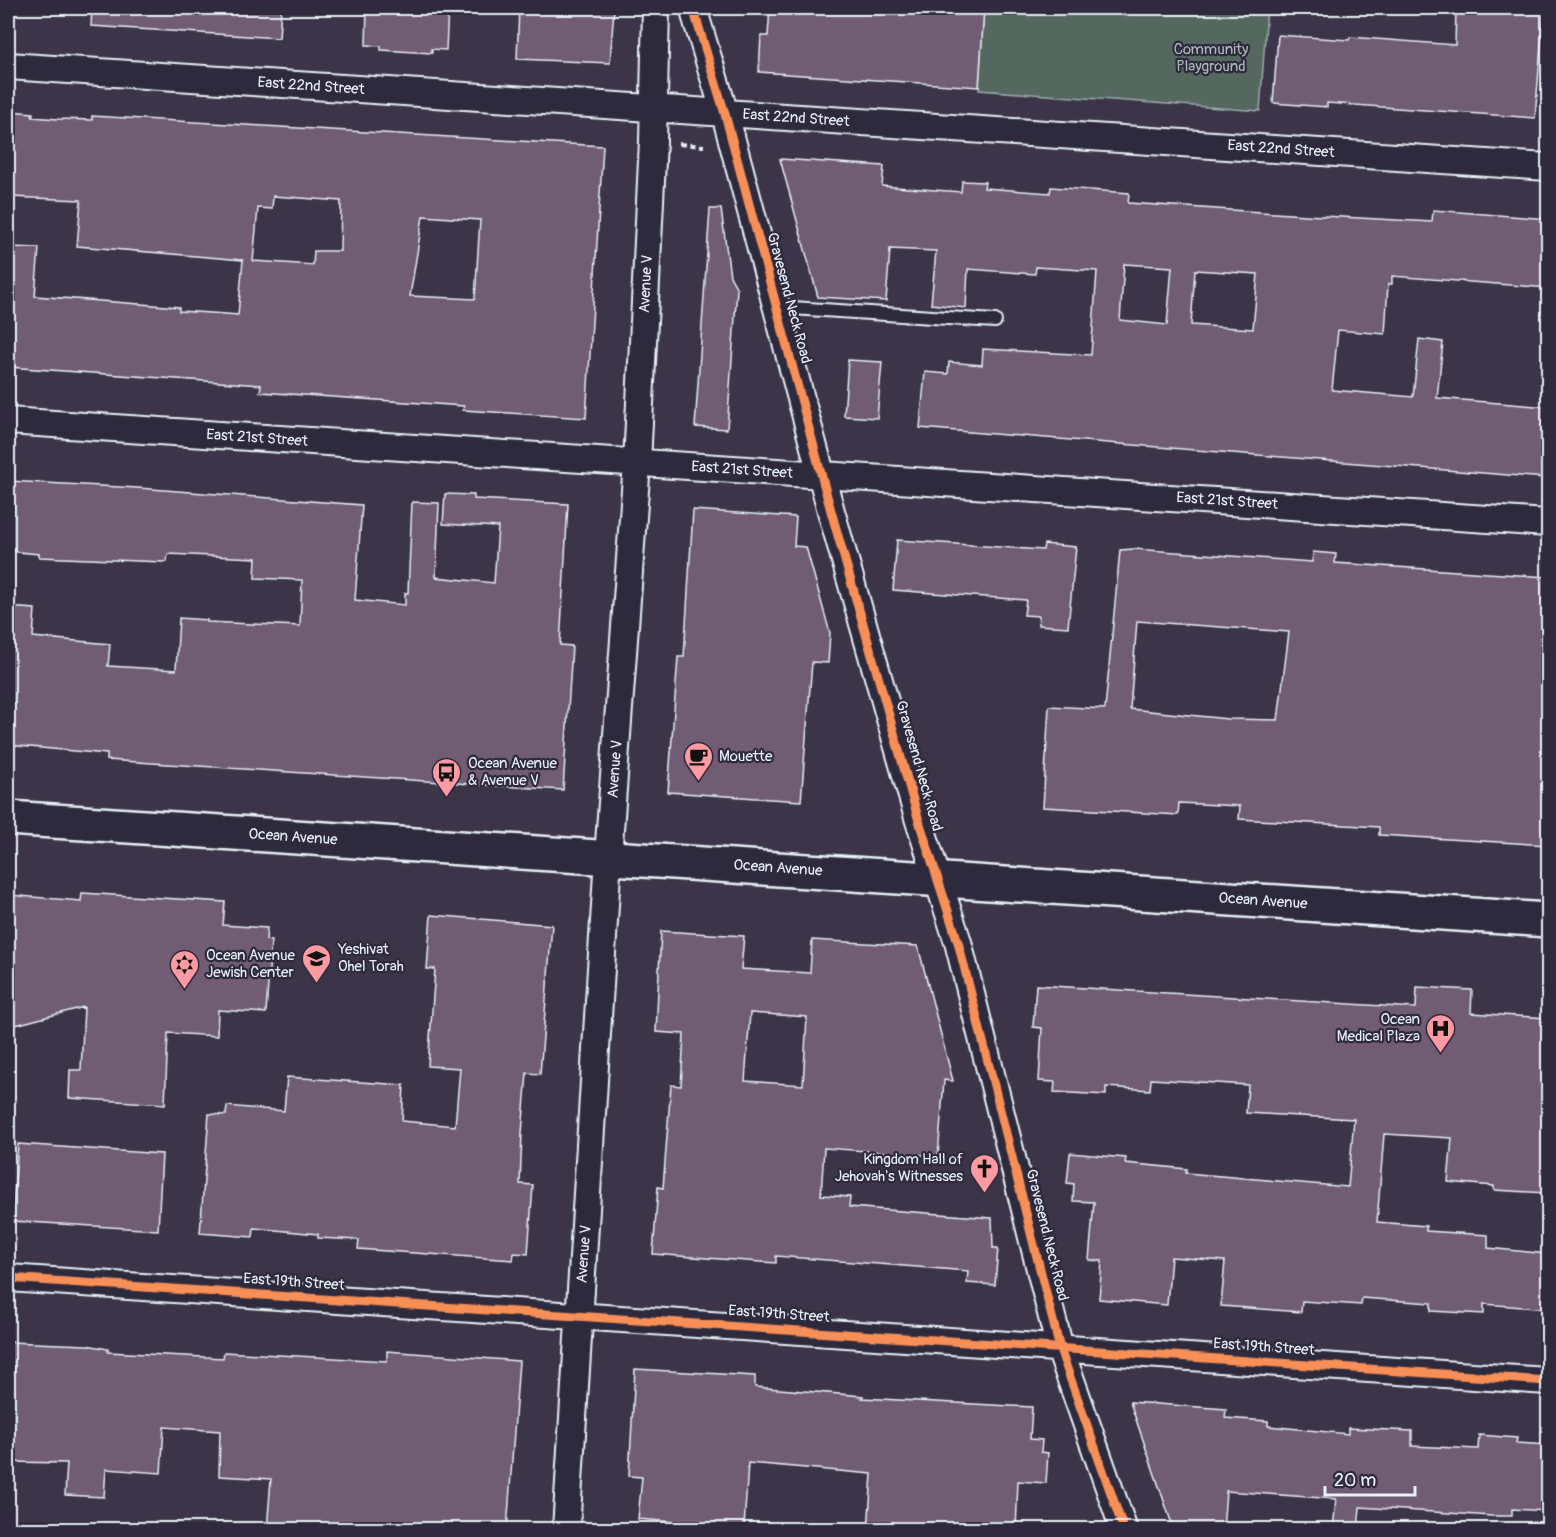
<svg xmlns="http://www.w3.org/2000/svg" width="1556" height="1537" viewBox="0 0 1556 1537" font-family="Pangolin,sans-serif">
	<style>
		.green { fill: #556861; stroke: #9eacac; stroke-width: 1.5 }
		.building { fill: #705c73; stroke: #e8f1f8; stroke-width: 1.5; fill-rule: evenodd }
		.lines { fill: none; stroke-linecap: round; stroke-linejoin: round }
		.service-casing { stroke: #e8f1f8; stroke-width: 16 }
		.minor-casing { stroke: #e8f1f8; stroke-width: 30 }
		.secondary-casing { stroke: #e8f1f8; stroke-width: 38 }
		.path { stroke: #e8f1f8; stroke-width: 4; stroke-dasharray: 6 4.5; stroke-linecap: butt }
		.service { stroke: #2f2a3d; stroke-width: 12 }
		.minor { stroke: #2f2a3d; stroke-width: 26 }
		.secondary { stroke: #2f2a3d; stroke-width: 33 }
		.cycleway-casing { stroke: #2f2a3d; stroke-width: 13 }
		.cycleway { stroke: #f78f57; stroke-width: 9 }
		.labels { text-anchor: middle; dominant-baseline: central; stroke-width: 4.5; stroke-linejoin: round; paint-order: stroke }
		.park-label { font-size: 15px; fill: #adbabc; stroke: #2f2a3d }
		.street-label { font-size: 15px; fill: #e8f1f8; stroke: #2f2a3d }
		.poi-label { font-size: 15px; fill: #e8f1f8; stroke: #2f2a3d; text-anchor: start }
	</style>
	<rect width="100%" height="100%" fill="#3c3448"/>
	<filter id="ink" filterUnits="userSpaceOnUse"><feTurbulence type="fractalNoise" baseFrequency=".0167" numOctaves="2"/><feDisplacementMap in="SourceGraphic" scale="12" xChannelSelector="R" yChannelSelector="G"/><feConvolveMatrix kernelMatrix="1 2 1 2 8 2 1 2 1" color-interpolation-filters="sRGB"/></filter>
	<g filter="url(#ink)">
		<path class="green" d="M984,8H1267L1260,111L979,90Z"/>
		<path class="building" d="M92,8H281L279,38L91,26Z
			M367,8H448L446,50L431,49L432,53L381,50V46L366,45Z
			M519,8H614L610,63L517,59Z
			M770,8H984L979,87L759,72L761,36H768Z
			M1456,8H1544L1535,118L1327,103V107L1273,103L1278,35L1349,40L1350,37L1455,45Z
			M10,111L33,113L32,117L58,119L92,120V116L603,146L586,418L463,410L464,406L260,392L261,385L8,367L9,247L39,248L35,296L179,307V311L226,314L238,315L243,260L77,246L81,200L10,197L12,165H8ZM273,196L341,201L340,251H314L313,265L253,261L258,208L272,209ZM423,216L480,220L475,299L410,296Z
			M780,159L884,166L882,186L961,192L962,181L985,182L984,188L1050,193L1051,187L1129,193L1128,203L1305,215L1432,222L1433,210L1548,219V288L1392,276V284H1388L1385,334L1338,330L1332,390L1413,397L1419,339L1443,342L1437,398L1548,407L1546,478L920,428L925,372L948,374L949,362L982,365L983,349L1091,355L1097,271L1036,267L1035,274L968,269L966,308L931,304L936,251L890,249L886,301L818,297ZM1124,264L1172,267L1167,325L1120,320ZM1195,270L1258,274L1253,329L1191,325Z
			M710,209H721L730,276L737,289L727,429L695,427Z
			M848,360L882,362L877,418L844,416Z
			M8,481L138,488L362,505L355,600L405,605V593H408L412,502L439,503L436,577L494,583L498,527L443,524L445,494L474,495V499L568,504L560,645L572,646L563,790L107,760V754L8,745V607L35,609L33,637L110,644L108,666L176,670L179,618L207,620V622L300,626L302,580L255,578L256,558L168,554L167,561L163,562L39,557V554L8,551Z
			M693,510L796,517L794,546L806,547L830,633L828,663L812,662L801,801L668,792L678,657H684Z
			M897,540L1043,550L1044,544L1076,547L1068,627L1038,625L1039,616L1024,615L1026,600L893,590Z
			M1134,549L1312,562L1313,552L1336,554L1335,563L1548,577V754L1546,804H1548V845L1379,835V827L1239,819L1240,806L1179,803L1178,815L1043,807L1049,706L1105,709L1120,550ZM1137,621L1289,632L1278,720L1228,719L1130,709Z
			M82,893L225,902L223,925L267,928L266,940L271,941L266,1013L218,1010L217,1036L168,1033L165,1104L69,1098L70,1070H81L84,1007L8,1027V895L81,901Z
			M431,915L552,925L540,1074L527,1073L522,1133L520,1184L533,1185L528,1254L514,1253L513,1260L358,1249L359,1240L318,1238V1234L254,1228L253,1237L200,1233L209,1114L226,1115L227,1106L284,1111L287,1077L404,1085L402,1121L455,1126L460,1068L428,1066L435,969H427Z
			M661,931L744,936L741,969L810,973L812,940L918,946L953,1081L944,1080L938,1156L824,1148L821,1195L850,1197L849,1207L992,1218L993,1248H998L995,1285L967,1283L968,1271L776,1256V1263L653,1254L658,1187L663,1188L671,1085L681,1086L684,1034L656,1032ZM750,1013L807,1017L803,1085L745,1081Z
			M1036,985L1416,1008L1417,987L1472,990L1471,1013L1548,1018L1546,1193L1494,1190V1186L1448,1182L1452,1138L1384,1134L1377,1222L1426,1226V1231L1488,1235V1248L1548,1254V1309L1484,1304V1314L1431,1311V1303L1362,1298L1361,1305L1302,1301L1301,1312L1221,1306L1225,1261L1171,1257L1167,1305L1099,1299L1102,1261L1089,1260L1094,1202L1073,1201L1074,1184L1067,1183L1070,1153L1126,1158L1125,1163L1187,1169L1186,1173L1348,1187L1354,1119L1246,1113L1248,1085L1151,1079L1150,1090L1106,1087V1095L1054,1092L1055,1082L1039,1081L1042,1028L1033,1027Z
			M18,1144L162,1154L158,1230L12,1221Z
			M8,1342L87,1345L108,1349V1352L223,1358L224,1352L387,1361V1351L519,1361L507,1530H267L271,1479L219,1476L220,1431L164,1427L161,1473L106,1469L104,1497L65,1495L67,1463L8,1462Z
			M635,1369L755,1376V1387L863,1396L862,1398L1032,1407L1030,1439L1042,1440L1041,1452L1048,1453L1046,1483L1018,1481L1016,1530H868L872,1474L748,1463L744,1528L638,1519L642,1477L629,1476Z
			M1130,1402L1226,1409L1225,1418L1268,1421V1426L1348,1434V1428L1412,1431V1446L1478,1449L1479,1435L1517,1438L1516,1443L1548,1445V1511L1512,1509V1516H1492L1360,1507L1358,1530H1333L1336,1499L1226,1491L1223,1530H1174Z"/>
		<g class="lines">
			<defs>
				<path id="service" d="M776,307L995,321"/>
				<path id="minor" d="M693,8L725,114L831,511L919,821L958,942L1060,1349L1124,1530
					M8,66L1548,167
					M8,421L1548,523
					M8,1278L1548,1381
					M566,1530L608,857L637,463L653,141L656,8"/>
				<path id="secondary" d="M8,818L1548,920"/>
			</defs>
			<use href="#service" class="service-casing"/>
			<use href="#minor" class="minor-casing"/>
			<use href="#secondary" class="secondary-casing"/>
			<path class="path" d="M679,144L704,146"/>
			<use href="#service" class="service"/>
			<use href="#minor" class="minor"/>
			<use href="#secondary" class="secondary"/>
			<defs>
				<path id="cycleway" d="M693,8L725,114L831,511L919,821L958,942L1060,1349L1124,1530
					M8,1278L1548,1381"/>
			</defs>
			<use href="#cycleway" class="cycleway-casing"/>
			<use href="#cycleway" class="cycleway"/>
		</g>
	</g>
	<defs>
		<symbol id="cafe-pin" viewBox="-11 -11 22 30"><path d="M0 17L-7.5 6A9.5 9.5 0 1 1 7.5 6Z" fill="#ff9aa2" stroke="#2f2a3d"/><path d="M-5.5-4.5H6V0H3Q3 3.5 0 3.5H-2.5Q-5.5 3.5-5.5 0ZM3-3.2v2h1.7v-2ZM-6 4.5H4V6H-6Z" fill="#111"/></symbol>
		<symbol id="bus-pin" viewBox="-11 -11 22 30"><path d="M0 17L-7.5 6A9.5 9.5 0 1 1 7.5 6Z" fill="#ff9aa2" stroke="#2f2a3d"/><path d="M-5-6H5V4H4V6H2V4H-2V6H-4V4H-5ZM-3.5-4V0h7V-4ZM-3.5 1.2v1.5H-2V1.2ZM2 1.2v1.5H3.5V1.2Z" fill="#111"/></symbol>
		<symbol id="school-pin" viewBox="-11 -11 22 30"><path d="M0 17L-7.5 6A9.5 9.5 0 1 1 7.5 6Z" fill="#ff9aa2" stroke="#2f2a3d"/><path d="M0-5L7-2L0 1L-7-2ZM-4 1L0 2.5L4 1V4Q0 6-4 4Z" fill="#111"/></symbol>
		<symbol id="synagogue-pin" viewBox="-11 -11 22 30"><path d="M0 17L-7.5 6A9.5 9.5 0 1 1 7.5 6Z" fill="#ff9aa2" stroke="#2f2a3d"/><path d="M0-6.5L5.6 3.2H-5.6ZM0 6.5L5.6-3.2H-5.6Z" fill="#111"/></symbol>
		<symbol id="hospital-pin" viewBox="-11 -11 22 30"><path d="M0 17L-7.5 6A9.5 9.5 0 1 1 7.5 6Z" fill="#ff9aa2" stroke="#2f2a3d"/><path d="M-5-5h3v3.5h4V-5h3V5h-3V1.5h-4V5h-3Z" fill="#111"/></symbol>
		<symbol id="church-pin" viewBox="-11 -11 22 30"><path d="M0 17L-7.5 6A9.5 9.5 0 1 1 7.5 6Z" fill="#ff9aa2" stroke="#2f2a3d"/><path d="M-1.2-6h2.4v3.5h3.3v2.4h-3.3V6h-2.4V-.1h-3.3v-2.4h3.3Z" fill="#111"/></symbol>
	</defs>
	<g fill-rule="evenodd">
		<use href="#cafe-pin" x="682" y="740" width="33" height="45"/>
		<use href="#bus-pin" x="430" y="756" width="33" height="45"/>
		<use href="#school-pin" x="300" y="942" width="33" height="45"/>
		<use href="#synagogue-pin" x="168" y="948" width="33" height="45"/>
		<use href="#hospital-pin" x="1424" y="1012" width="33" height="45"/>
		<use href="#church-pin" x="968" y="1152" width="33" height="45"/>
	</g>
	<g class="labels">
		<g class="park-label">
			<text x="1211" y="49">Community<tspan x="1211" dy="17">Playground</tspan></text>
		</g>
		<g class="street-label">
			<text transform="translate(311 86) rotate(4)">East 22nd Street</text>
			<text transform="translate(796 118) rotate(4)">East 22nd Street</text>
			<text transform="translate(1281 149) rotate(4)">East 22nd Street</text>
			<text transform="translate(646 284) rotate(-87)">Avenue V</text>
			<text transform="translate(789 298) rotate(75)">Gravesend Neck Road</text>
			<text transform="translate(257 438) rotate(4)">East 21st Street</text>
			<text transform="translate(742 470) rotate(4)">East 21st Street</text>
			<text transform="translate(1227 501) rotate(4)">East 21st Street</text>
			<text transform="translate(919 766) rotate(74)">Gravesend Neck Road</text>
			<text transform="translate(615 769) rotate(-86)">Avenue V</text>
			<text transform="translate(293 837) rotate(4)">Ocean Avenue</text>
			<text transform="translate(778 868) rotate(4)">Ocean Avenue</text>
			<text transform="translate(1263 901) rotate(4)">Ocean Avenue</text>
			<text transform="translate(1047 1235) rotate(76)">Gravesend Neck Road</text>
			<text transform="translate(584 1254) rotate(-86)">Avenue V</text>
			<text transform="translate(294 1282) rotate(4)">East 19th Street</text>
			<text transform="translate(779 1314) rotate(4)">East 19th Street</text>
			<text transform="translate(1264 1347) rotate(4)">East 19th Street</text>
		</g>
		<g class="poi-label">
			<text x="719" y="756">Mouette</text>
			<text x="468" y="763">Ocean Avenue<tspan x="468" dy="17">&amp; Avenue V</tspan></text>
			<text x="338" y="949">Yeshivat<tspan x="338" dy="17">Ohel Torah</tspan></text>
			<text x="206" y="955">Ocean Avenue<tspan x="206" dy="17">Jewish Center</tspan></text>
			<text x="1420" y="1019" text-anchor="end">Ocean<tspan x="1420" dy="17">Medical Plaza</tspan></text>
			<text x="963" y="1159" text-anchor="end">Kingdom Hall of<tspan x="963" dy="17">Jehovah's Witnesses</tspan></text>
		</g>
	</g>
	<rect width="1556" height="1537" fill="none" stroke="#2f2a3d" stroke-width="30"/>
	<rect x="15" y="15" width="1526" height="1507" fill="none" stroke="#e8f1f8" stroke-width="2" filter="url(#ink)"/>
	<path d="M1325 1486v9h90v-9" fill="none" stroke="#e8f1f8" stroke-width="3"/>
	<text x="1334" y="1486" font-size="18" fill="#e8f1f8" stroke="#2f2a3d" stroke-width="4.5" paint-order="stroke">20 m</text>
</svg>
